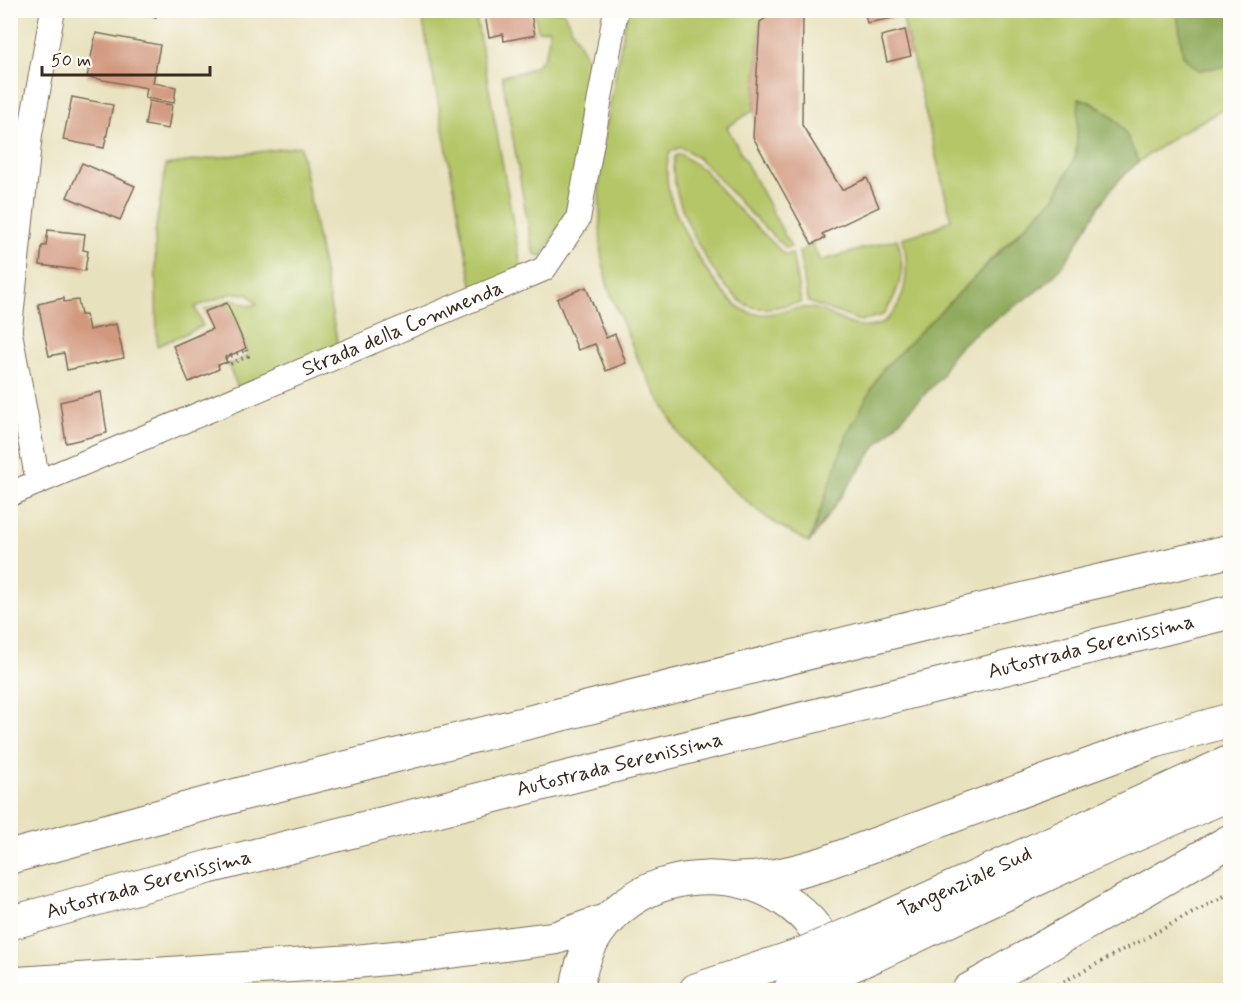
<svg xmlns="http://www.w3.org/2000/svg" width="1241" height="1001" viewBox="0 0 1241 1001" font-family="Mynerve,sans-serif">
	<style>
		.green { fill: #b5c669; stroke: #787844; stroke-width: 1.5 }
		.forest { fill: #90ab5d; stroke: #666a3e; stroke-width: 1.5 }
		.building { fill: #d2987e }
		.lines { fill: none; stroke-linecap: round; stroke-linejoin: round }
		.minor-casing { stroke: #786a56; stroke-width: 26 }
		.trunk-casing { stroke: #786a56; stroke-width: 35 }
		.motorway-casing { stroke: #786a56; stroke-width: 35 }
		.path { stroke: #786a56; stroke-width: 4; stroke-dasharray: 1.5 4.5; stroke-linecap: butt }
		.minor { stroke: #fff; stroke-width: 24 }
		.trunk { stroke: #fff; stroke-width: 33 }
		.motorway { stroke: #fff; stroke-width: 33 }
		.trunk-bridge-casing { stroke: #786a56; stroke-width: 35; stroke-linecap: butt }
		.trunk-bridge { stroke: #fff; stroke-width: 33 }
		.labels { text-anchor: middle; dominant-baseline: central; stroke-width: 6; stroke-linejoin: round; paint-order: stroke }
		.street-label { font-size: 21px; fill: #3b2a1e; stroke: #fdfcf7 }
	</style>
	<rect width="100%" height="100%" fill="#fdfcf7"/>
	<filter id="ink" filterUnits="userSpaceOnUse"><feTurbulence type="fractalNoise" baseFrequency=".0167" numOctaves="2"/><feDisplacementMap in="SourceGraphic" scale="12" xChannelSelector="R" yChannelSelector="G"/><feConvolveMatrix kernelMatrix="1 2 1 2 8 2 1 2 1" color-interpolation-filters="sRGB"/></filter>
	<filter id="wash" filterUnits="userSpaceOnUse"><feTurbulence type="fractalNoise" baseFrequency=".008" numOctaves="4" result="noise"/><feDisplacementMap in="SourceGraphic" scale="24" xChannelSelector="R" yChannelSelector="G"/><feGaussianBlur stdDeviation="1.35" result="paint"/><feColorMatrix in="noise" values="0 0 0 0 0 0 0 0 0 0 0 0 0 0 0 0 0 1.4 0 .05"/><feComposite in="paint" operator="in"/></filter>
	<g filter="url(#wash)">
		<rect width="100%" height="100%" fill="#e8e1bd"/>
		<path class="green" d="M421,11H475L522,272L473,290Z
			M534,11H563L592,69L573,198L543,256L535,254L532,248L502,76C534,70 549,66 549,29L538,31Z
			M627,11H778L760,22L754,110L727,127L791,247L786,248C769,232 752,216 736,198C718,179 705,158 680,147L670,152C666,164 666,175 668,188C674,220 717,300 748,312C770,320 789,305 811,308C829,310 844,325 862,327C905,330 913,268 902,238L934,229L951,219L901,11H1177L1183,56L1198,70L1230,65V106L1180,133L1138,162C1126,128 1115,111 1080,98L1076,155L1055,197L990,260L848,432L809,543L768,519L725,483L681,437L640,364L608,288L601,254L599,184L603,145Z
			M300,146L339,351L240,392L228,365L248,356L246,350L242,351L246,348L227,303L204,310L234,299L249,306L257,304L248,294L233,293L195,307L203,326L157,346L155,233L166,165Z
			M680,154L704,170L731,202L785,255L792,253L801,303C783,304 765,313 747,305C715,289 663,190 675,156Z
			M897,239C907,267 900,292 883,315L860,321L808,302L799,252L812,244L820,261Z"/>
		<path class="forest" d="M1177,11H1230V66L1198,70L1183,56Z
			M1079,98C1115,112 1126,127 1138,162C1129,171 1119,179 1112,188C1090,216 1075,255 1050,280C1020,309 952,335 942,376L876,446L809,543L848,432L882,370L1055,197L1076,155Z"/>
		<g id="blocks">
			<path class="building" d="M124,10H157L156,17Z
				M484,10H530L535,35L504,41L503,34L489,37Z
				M778,10H803L802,125L842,190L867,178L879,207L822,234L825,238L812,244L753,137L760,22Z
				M864,10H898L899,17L867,23Z
				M905,30L911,56L887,62L881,36Z
				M96,33L160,45L153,83L176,87L174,103L145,98L147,88L87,77Z
				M72,97L113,105L104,148L63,140Z
				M149,101L172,105L168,129L145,125Z
				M82,163L135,186L120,220L67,197Z
				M48,230L85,234L83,250L88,251L85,271L40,265L42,246H46Z
				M586,287L606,338L615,334L626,363L606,371L595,344L578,350L557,299Z
				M64,298V302L78,300L81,315H86L89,330L116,324L124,358L67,370L64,353L49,356L38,304Z
				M227,303L246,348L225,358L227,362L218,365L219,369L189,382L173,346L212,329L204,312Z
				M101,392L107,433L66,443L60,402Z"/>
		</g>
	</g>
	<g filter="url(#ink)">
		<use href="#blocks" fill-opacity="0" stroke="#786a56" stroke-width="1.5"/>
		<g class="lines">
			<defs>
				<g id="minor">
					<path d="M10,327L30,134L53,10"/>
					<path d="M10,333L38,482"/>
					<path id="s1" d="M10,494L544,269L578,219L616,10"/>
				</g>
				<g id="trunk">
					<path d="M737,879C768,879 795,872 825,863L1155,741L1230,720"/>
					<path id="s2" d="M864,928L1230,762"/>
					<path d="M875,955L1086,856L1230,794"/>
					<path d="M10,984L360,961L430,954L555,938L610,919"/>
					<path d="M577,990C594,844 816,837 841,990"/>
					<path d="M696,990L800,955"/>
					<path d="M790,990L812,983"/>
					<path d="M969,990L1230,841"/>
				</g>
				<g id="motorway">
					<path d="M10,857L245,793L1069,588L1230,551"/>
					<path id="s3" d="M10,923L209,867L1230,612"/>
				</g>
			</defs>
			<use href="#minor" class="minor-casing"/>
			<use href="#trunk" class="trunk-casing"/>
			<use href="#motorway" class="motorway-casing"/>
			<path class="path" d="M246,350L248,356L228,365L225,358Z
				M1048,990L1230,893"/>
			<use href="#minor" class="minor"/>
			<use href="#trunk" class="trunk"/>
			<use href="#motorway" class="motorway"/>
			<defs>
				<path id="trunk-bridge" d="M800,955L864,928
					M812,983L875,955"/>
			</defs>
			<use href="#trunk-bridge" class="trunk-bridge-casing"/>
			<use href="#trunk-bridge" class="trunk-bridge"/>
		</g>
	</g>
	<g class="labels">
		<g class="street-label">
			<text stroke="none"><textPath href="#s1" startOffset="426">Strada della Commenda</textPath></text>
			<text stroke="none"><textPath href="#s3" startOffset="1116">Autostrada Serenissima</textPath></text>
			<text stroke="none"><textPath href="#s3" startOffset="630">Autostrada Serenissima</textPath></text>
			<text stroke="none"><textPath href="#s2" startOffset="111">Tangenziale Sud</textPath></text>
			<text stroke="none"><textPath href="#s3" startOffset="144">Autostrada Serenissima</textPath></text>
		</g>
	</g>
	<rect width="1241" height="1001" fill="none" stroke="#fdfcf7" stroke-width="36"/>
	<path d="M42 66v9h168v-9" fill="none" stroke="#3b2a1e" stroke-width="3"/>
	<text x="51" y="66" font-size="18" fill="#3b2a1e" stroke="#fdfcf7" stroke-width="4.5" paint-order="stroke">50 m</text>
</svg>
